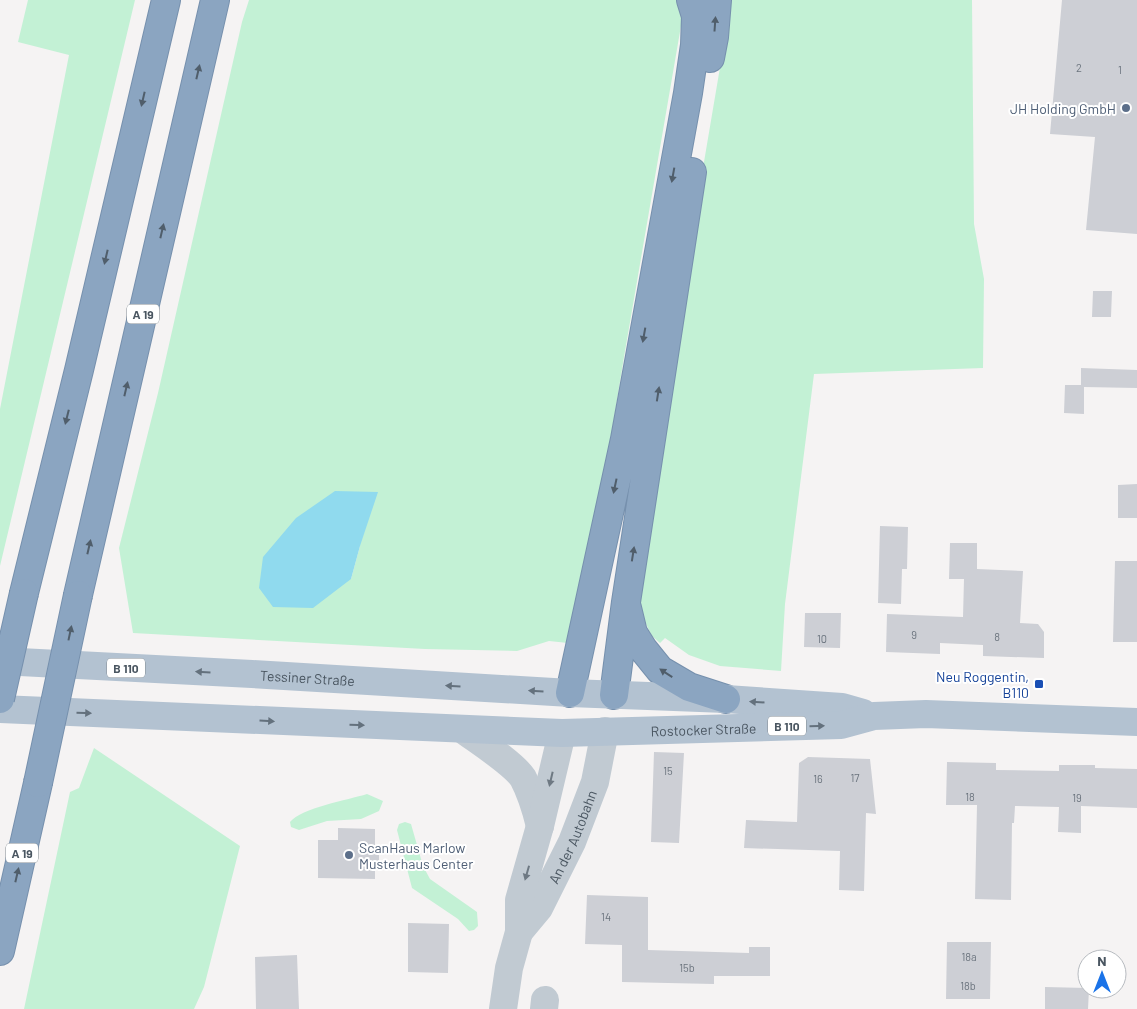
<svg xmlns="http://www.w3.org/2000/svg" width="1137" height="1009" viewBox="0 0 1137 1009" font-family="Barlow,sans-serif">
	<style>
		.green { fill: #c3f1d5; fill-rule: evenodd }
		.water { fill: #90daee }
		.building { fill: #cdcfd5 }
		.lines { fill: none; stroke-linecap: round; stroke-linejoin: round }
		.highway-casing { stroke: #7690ad; stroke-width: 30 }
		.minor { stroke: #c1cad2; stroke-width: 28 }
		.major { stroke: #b3c2d1; stroke-width: 28 }
		.highway { stroke: #8ba5c1; stroke-width: 28 }
		.highway-bridge-casing { stroke: #7690ad; stroke-width: 30; stroke-linecap: butt }
		.highway-bridge { stroke: #8ba5c1; stroke-width: 28 }
		.oneway { fill: #505e6b }
		.oneway2 { fill: #64717d }
		.oneway3 { fill: #6e7983 }
		.service-dot { fill: #5c6f8a; stroke: #fff; stroke-width: 2 }
		.transit-dot { fill: #1a4fb4; stroke: #fff; stroke-width: 2 }
		.labels { text-anchor: middle; dominant-baseline: central; stroke-width: 4; stroke-linejoin: round; paint-order: stroke }
		.number-label { font-size: 11px; fill: #6b747e }
		.shield { fill: #fff; stroke: #808990; stroke-width: 1 }
		.shield-label { font-size: 12px; font-weight: bold; fill: #4a5661 }
		.service-label { font-size: 14px; fill: #4e5e75; stroke: #fff; text-anchor: end }
		.transit-label { font-size: 14px; fill: #164399; stroke: #fff; text-anchor: end }
		.street-label { font-size: 14px; fill: #4a5661; stroke: #fff }
	</style>
	<rect width="100%" height="100%" fill="#f5f3f3"/>
	<path class="green" d="M28,0H135L0,566V409L69,55L18,42Z
		M249,0H677L682,20L624,357L591,560L568,643L549,641L517,651L425,649L133,633L119,548L158,393L242,22ZM296,518L360,546L351,579Z
		M728,0H972L974,224L984,279L983,368L814,374L785,604L781,671L720,666L689,655L665,638L660,643L652,636L642,616L636,585L642,528L726,32Z
		M94,748L240,846L204,987L194,1009H24L70,792L79,788Z
		M367,794L383,801L379,811L361,819L327,821L299,830L291,827L290,822C301,808 348,800 367,794Z
		M405,822L411,824L423,866L430,879L477,912L478,926L474,930L469,931L458,919L412,888L397,830L399,824Z"/>
	<path class="water" d="M335,491L378,492L360,546L351,579L313,608L273,607L259,588L263,557L296,518Z"/>
	<path class="building" d="M1062,0H1137V234L1086,230L1095,137L1050,134Z
		M1093,291H1112L1111,317H1092Z
		M1081,368L1137,370V388L1084,387V414L1064,413L1065,385H1081Z
		M1137,484V518H1118V485Z
		M880,526L908,527L907,569H902L901,604L878,603Z
		M950,543H977V569L1023,571L1020,623L1038,624L1044,632V658L983,656V645L940,643V654L886,652L887,614L963,617L964,579H949Z
		M1115,561H1137V642H1113Z
		M805,613H841L840,648L804,647Z
		M654,752L684,753L679,843L651,842Z
		M808,757L870,759L876,814L866,813L864,891L839,890L840,851L744,848L746,820L797,822L799,763Z
		M947,762L996,763V770L1059,771V765H1095V768L1137,769V808L1081,806V833L1058,832L1059,807L1015,806L1014,823H1012L1011,900L975,899L977,805H946Z
		M338,828L375,829V847L379,849V860L375,864V879L318,878V840H338Z
		M587,895L648,897V950L749,953V947H770V976H714V984L622,982V945L585,944Z
		M408,923L449,924L448,973L408,972Z
		M947,942H991L990,999H946Z
		M297,955L299,1009H256L255,957Z
		M1045,987L1087,988V989H1089L1088,1009H1045Z"/>
	<g class="lines">
		<defs>
			<path id="highway" d="M710,58L714,37L717,0
				M24,593L79,370L166,0
				M78,595L215,0
				M627,608L633,633L643,649L660,670L689,687L726,699
				M570,693L625,439L688,93L695,45L696,16L691,0
				M614,695L626,602L692,172
				M0,951L38,783"/>
		</defs>
		<use href="#highway" class="highway-casing"/>
		<g class="minor">
			<path d="M462,729C478,741 513,763 523,778C531,793 536,810 540,826"/>
			<path id="s1" d="M519,932L539,908L572,842L595,782L605,731"/>
			<path d="M503,1009L509,968L519,932V900L540,826L562,733"/>
			<path d="M544,1009L545,1000"/>
		</g>
		<g class="major">
			<path id="s2" d="M0,661L252,674L570,693L726,699L842,707L863,713"/>
			<path id="s3" d="M0,709L562,733L841,725L874,716L926,714L1137,722"/>
		</g>
		<use href="#highway" class="highway"/>
		<defs>
			<path id="highway-bridge" d="M0,699L24,593
				M38,783L78,595"/>
		</defs>
		<use href="#highway-bridge" class="highway-bridge-casing"/>
		<use href="#highway-bridge" class="highway-bridge"/>
	</g>
	<defs><path id="oneway-solid" d="M-6-.8H1V-3.2L6.5 0L1 3.2V.8H-6Z" transform="scale(1.25)"/></defs>
	<g class="oneway">
		<use href="#oneway-solid" transform="translate(715 24) rotate(-86)"/>
		<use href="#oneway-solid" transform="translate(198 72) rotate(-77)"/>
		<use href="#oneway-solid" transform="translate(143 99) rotate(103)"/>
		<use href="#oneway-solid" transform="translate(673 175) rotate(100)"/>
		<use href="#oneway-solid" transform="translate(162 231) rotate(-77)"/>
		<use href="#oneway-solid" transform="translate(106 257) rotate(103)"/>
		<use href="#oneway-solid" transform="translate(644 335) rotate(100)"/>
		<use href="#oneway-solid" transform="translate(126 389) rotate(-77)"/>
		<use href="#oneway-solid" transform="translate(658 394) rotate(-81)"/>
		<use href="#oneway-solid" transform="translate(67 417) rotate(104)"/>
		<use href="#oneway-solid" transform="translate(615 486) rotate(102)"/>
		<use href="#oneway-solid" transform="translate(89 547) rotate(-77)"/>
		<use href="#oneway-solid" transform="translate(633 554) rotate(-81)"/>
		<use href="#oneway-solid" transform="translate(70 633) rotate(-78)"/>
		<use href="#oneway-solid" transform="translate(666 673) rotate(-147)"/>
		<use href="#oneway-solid" transform="translate(17 875) rotate(-77)"/>
	</g>
	<g class="oneway2">
		<use href="#oneway-solid" transform="translate(203 672) rotate(-177)"/>
		<use href="#oneway-solid" transform="translate(453 686) rotate(-177)"/>
		<use href="#oneway-solid" transform="translate(536 691) rotate(-177)"/>
		<use href="#oneway-solid" transform="translate(757 702) rotate(-176)"/>
		<use href="#oneway-solid" transform="translate(84 713) rotate(2)"/>
		<use href="#oneway-solid" transform="translate(267 721) rotate(3)"/>
		<use href="#oneway-solid" transform="translate(357 725) rotate(2)"/>
		<use href="#oneway-solid" transform="translate(817 726) rotate(-2)"/>
	</g>
	<g class="oneway3">
		<use href="#oneway-solid" transform="translate(551 779) rotate(103)"/>
		<use href="#oneway-solid" transform="translate(527 873) rotate(106)"/>
	</g>
	<g class="service-dot">
		<circle cx="1126" cy="108" r="5"/>
		<circle cx="349" cy="855" r="5"/>
	</g>
	<rect class="transit-dot" x="1034" y="679" width="10" height="10" rx="2.5"/>
	<g class="labels">
		<g class="number-label">
			<text x="1079" y="67">2</text>
			<text x="1120" y="69">1</text>
			<text x="914" y="634">9</text>
			<text x="997" y="636">8</text>
			<text x="822" y="638">10</text>
			<text x="668" y="770">15</text>
			<text x="855" y="777">17</text>
			<text x="818" y="778">16</text>
			<text x="970" y="796">18</text>
			<text x="1077" y="797">19</text>
			<text x="606" y="916">14</text>
			<text x="969" y="956">18a</text>
			<text x="687" y="967">15b</text>
			<text x="968" y="985">18b</text>
		</g>
		<g class="shield">
			<rect x="127" y="304.5" width="32" height="19" rx="4"/>
			<rect x="107" y="658.5" width="38" height="19" rx="4"/>
			<rect x="768" y="716.5" width="38" height="19" rx="4"/>
			<rect x="6" y="843.5" width="32" height="19" rx="4"/>
		</g>
		<g class="shield-label">
			<text x="143" y="314">A 19</text>
			<text x="126" y="668">B 110</text>
			<text x="787" y="726">B 110</text>
			<text x="22" y="853">A 19</text>
		</g>
		<g class="service-label">
			<text x="1116" y="108">JH Holding GmbH</text>
			<text x="359" y="847" text-anchor="start">ScanHaus Marlow<tspan x="359" dy="16">Musterhaus Center</tspan></text>
		</g>
		<g class="transit-label">
			<text x="1029" y="676">Neu Roggentin,<tspan x="1029" dy="16">B110</tspan></text>
		</g>
		<g class="street-label">
			<text stroke="none"><textPath href="#s2" startOffset="308">Tessiner Straße</textPath></text>
			<text stroke="none"><textPath href="#s3" startOffset="704">Rostocker Straße</textPath></text>
			<text stroke="none"><textPath href="#s1" startOffset="110">An der Autobahn</textPath></text>
		</g>
	</g>
	<g transform="translate(1102 974)"><circle r="24" fill="#ffffff" stroke="#b7bbc0"/>
	<path d="M0-4L9 19L0 12L-9 19Z" fill="#1a73e8"/>
	<text y="-8" font-size="14" font-weight="bold" text-anchor="middle" fill="#4a5661">N</text>
	</g>
</svg>
